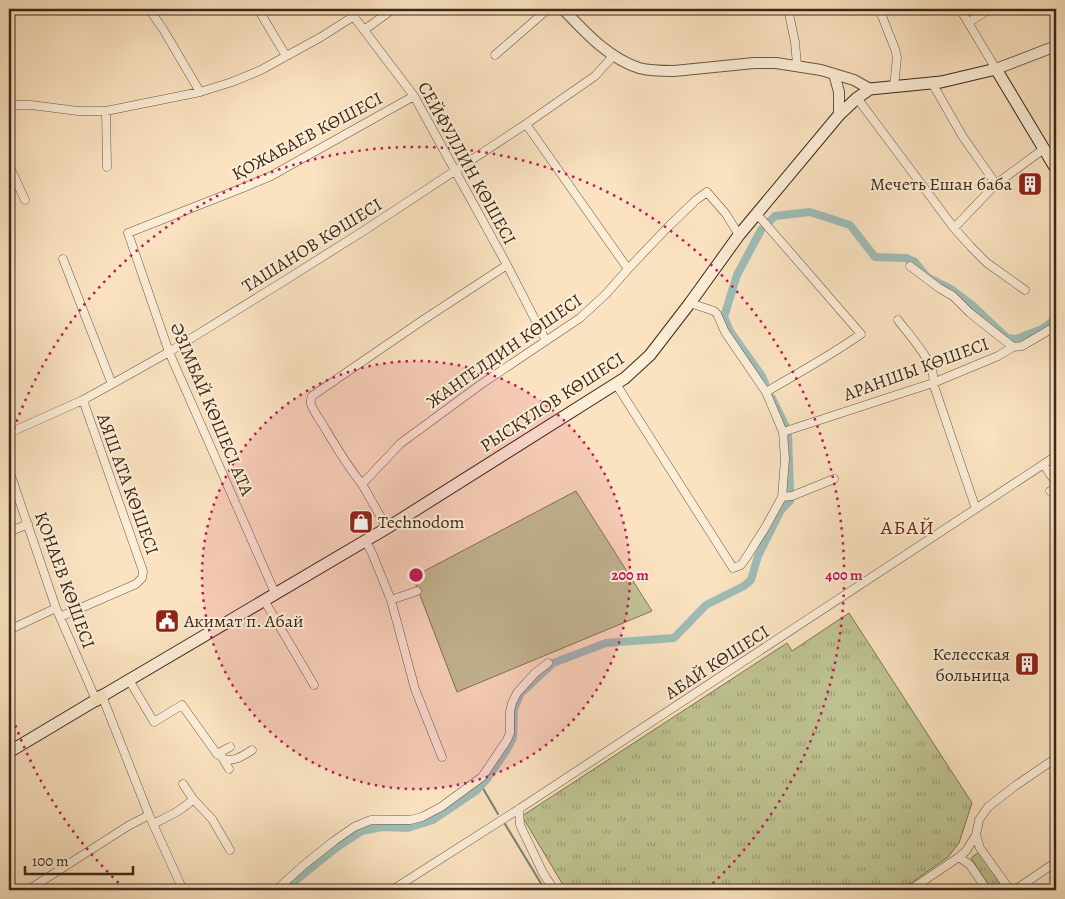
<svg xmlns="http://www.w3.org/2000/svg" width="1065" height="899" viewBox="0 0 1065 899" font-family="Alegreya,serif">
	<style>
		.grass { fill: url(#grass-tufts); stroke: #7c7656 }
		.pitch { fill: #bfc392; stroke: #7c7656 }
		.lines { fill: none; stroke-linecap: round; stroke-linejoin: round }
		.stream { stroke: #778178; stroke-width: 2 }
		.canal { stroke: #9fbdb7; stroke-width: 8 }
		.minor-casing { stroke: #6a5743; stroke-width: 9 }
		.tertiary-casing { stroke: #6a5743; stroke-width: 12 }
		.secondary-casing { stroke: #3a2819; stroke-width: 13 }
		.primary-casing { stroke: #3a2819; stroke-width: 14 }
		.minor { stroke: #fcedd7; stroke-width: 8 }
		.tertiary { stroke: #fcedd7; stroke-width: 10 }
		.secondary { stroke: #fcedd7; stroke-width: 11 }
		.primary { stroke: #fbe3c1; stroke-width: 12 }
		.ring { fill: none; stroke: #c2185b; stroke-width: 2.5; stroke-dasharray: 2.5 5 }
		.labels { text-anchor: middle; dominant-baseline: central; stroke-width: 4; stroke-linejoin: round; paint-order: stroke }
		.street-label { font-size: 18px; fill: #3a2819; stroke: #fcedd7 }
		.poi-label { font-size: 18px; fill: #3a2819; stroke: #fcedd7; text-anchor: end }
		.quarter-label { font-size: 20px; letter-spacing: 1px; fill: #7a1f14; stroke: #fcedd7 }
		.centre { fill: #c2185b; stroke: #fcedd7; stroke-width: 2.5 }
		.ring-label { font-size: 15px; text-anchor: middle; font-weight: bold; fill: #c2185b; stroke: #fcedd7; stroke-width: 4; stroke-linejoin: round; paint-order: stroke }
	</style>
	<defs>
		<pattern id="grass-tufts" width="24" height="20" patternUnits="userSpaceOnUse" patternTransform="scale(1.25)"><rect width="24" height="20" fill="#bfc392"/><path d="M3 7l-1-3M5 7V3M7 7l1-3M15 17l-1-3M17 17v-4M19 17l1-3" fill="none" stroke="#9c9e76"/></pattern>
	</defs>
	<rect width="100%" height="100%" fill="#fbe3c1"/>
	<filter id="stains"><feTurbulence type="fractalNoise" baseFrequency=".004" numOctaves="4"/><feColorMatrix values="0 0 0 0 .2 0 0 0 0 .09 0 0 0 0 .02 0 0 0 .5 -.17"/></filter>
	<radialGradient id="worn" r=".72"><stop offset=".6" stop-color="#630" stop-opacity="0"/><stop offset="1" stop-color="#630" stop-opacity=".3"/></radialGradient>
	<path class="grass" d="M849,613L972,803L959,843L948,857L901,890H566L522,816L787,643L792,651Z
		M979,852L1005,890H992L971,858Z"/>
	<path class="pitch" d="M576,491L652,611L457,692L413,577Z"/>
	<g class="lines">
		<path class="stream" d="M481,785L498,814
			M505,824L545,890"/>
		<path class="canal" d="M770,221L775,216L810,212L850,225L875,257L906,258L915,262L927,277L951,289L973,306L1007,338L1016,339L1042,329L1056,319
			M761,230L737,275L724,317L730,331L762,376L765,383
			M772,398L785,425
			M788,436L790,490
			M284,890L336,848L362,831L382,827L408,828L433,820L476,791L487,779L506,751L513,738L514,709L521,693L553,663L606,643L674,638L706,605L744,586L751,580L758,556L781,510L790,501"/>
		<defs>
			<path id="minor" d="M149,9L163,29L200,92
				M258,9L286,56
				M348,9L414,96L507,265L546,341
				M788,9L795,42L797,65
				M960,9L996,69
				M882,16L895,49L897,57L894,87
				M969,22L990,9
				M364,30L393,9
				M495,55L548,9
				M932,83L963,137L996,184
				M857,98L954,228L971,247L987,263L1025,290
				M9,105H31L78,111H106L200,92L232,82L261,70L321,37L354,16
				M106,111L107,167
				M526,124L628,269
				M9,165L25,200
				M757,214L861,334C830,356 798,373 766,392
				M954,228L996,184L1045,148
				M63,259L112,384
				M910,266L939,288L953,296L970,313L1013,347
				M898,320C909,335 937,364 933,383L976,509
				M616,384L733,568L741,565L746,558L765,528L782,497L785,459L783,432L766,392L725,332L717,314L714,311L690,303
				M783,432L933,383L998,356L1013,347L1022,346L1056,326
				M9,433L83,400L112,384L169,352L276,286L365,230L526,124L595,76L614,55
				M1044,465L1056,483
				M9,470L56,608L96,700
				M362,484L401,443L480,385L580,318L606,294L628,269L666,229L696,200L707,192L726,214L739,235
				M1050,491L1056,487
				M782,497L792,496L834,479
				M387,528L362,484C347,466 335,445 323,425C319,418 313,411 311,404C310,400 311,400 312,396L423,320L507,265
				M9,532L28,524
				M365,540L372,553L391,600L415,689L442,757
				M275,593L169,352L128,233L245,187L271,176L414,96
				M264,600L314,685
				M391,600L417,591
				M60,617L136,584L142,578L143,571L83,400
				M9,630L56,608
				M129,680L154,722L182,705L217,754L222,757L229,769
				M102,696L149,815L183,890
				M217,754L230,747
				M224,759C234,762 243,756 252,750
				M183,784L193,799L212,819L230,850
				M519,809L520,825L543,873L554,890
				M153,824C167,817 183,810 193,799
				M976,835L980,848L1010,890
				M959,857L970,865L987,890
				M28,890L128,826L149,815
				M276,890L305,864L334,841L354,827L371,820H410L422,817L441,807L482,777L507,740L510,733V712L512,703L517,693L535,673L548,663
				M392,890L519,809L1056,456
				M910,890L959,857L966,851L976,835L979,820L988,807L1015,786L1056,758
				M1015,890L1056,862"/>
			<path id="tertiary" d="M563,9C585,32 608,58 639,68C650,71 662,71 674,71L754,63H776L821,70L854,80L870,89
				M996,69L1056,46
				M834,74L839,92V115"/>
			<path id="secondary" d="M102,696L387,528L625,378L650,355L690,303L739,235L839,115L857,98L870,89L941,82L996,69L1056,169
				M9,752L96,700"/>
			<path id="primary" d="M96,700L102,696"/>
		</defs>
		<use href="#minor" class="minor-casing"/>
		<use href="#tertiary" class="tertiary-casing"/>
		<use href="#secondary" class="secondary-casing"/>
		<use href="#primary" class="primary-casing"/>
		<use href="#minor" class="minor"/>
		<use href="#tertiary" class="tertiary"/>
		<use href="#secondary" class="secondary"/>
		<use href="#primary" class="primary"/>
	</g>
	<circle cx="416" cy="575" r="214" fill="#c2185b" fill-opacity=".12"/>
	<g class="ring">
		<circle cx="416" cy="575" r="214"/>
		<path d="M124 888A428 428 0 0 1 9 707M9 443A428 428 0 1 1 708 888"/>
	</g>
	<defs>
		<symbol id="building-square" viewBox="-11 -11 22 22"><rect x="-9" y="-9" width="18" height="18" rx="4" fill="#8f2418" stroke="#fcedd7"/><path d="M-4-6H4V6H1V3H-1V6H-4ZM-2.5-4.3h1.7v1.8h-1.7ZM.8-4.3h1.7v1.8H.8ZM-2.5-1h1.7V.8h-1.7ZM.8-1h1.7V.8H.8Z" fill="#fff"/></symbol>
		<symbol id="shop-square" viewBox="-11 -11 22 22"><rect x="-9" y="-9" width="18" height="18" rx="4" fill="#8f2418" stroke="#fcedd7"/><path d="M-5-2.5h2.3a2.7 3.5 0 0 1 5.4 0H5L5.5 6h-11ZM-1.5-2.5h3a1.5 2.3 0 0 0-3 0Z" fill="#fff"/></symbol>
		<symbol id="civic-square" viewBox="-11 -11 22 22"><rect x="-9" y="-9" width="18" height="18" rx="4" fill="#8f2418" stroke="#fcedd7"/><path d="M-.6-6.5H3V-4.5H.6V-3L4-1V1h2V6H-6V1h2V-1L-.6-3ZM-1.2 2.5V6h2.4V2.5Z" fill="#fff"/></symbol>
	</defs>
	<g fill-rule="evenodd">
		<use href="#building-square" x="1016" y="170" width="28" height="28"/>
		<use href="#shop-square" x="347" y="508" width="28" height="28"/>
		<use href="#civic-square" x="153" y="607" width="28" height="28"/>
		<use href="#building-square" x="1013" y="650" width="28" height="28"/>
	</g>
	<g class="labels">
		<g class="street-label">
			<text transform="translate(307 136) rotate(-28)">ҚОЖАБАЕВ КӨШЕСІ</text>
			<text transform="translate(467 163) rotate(61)">СЕЙФУЛЛИН КӨШЕСІ</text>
			<text transform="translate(312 245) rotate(-32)">ТАШАНОВ КӨШЕСІ</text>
			<text transform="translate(504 351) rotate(-35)">ЖАНГЕЛДИН КӨШЕСІ</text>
			<text transform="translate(916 369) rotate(-20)">АРАНШЫ КӨШЕСІ</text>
			<text transform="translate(552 402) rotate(-33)">РЫСҚҰЛОВ КӨШЕСІ</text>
			<text transform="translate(212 409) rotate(67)">ӘЗІМБАЙ КӨШЕСІ АТА</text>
			<text transform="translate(128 484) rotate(70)">АЯШ АТА КӨШЕСІ</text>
			<text transform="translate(65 580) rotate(70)">ҚОНАЕВ КӨШЕСІ</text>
			<text transform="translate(717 662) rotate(-33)">АБАЙ КӨШЕСІ</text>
		</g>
		<g class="poi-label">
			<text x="1012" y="184">Мечеть Ешан баба</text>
			<text x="378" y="522" text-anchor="start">Technodom</text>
			<text x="184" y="621" text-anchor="start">Акимат п. Абай</text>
			<text x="1010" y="654">Келесская<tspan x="1010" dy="21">больница</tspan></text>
		</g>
		<g class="quarter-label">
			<text x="908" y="527">АБАЙ</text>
		</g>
	</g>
	<circle cx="416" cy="575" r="8" class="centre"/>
	<g class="ring-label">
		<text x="630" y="580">200 m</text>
		<text x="844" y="580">400 m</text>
	</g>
	<rect width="1065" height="899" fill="none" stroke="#fbe3c1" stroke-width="30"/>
	<rect x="10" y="10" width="1045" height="879" fill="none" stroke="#3a2819" stroke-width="2.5"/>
	<rect x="15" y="15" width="1035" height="869" fill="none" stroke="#3a2819"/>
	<path d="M25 866v8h108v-8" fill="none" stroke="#3a2819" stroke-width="2.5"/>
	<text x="32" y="866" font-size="15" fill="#3a2819" stroke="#fcedd7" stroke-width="4" paint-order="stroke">100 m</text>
	<rect width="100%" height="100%" filter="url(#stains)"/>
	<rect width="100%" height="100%" fill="url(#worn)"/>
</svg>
